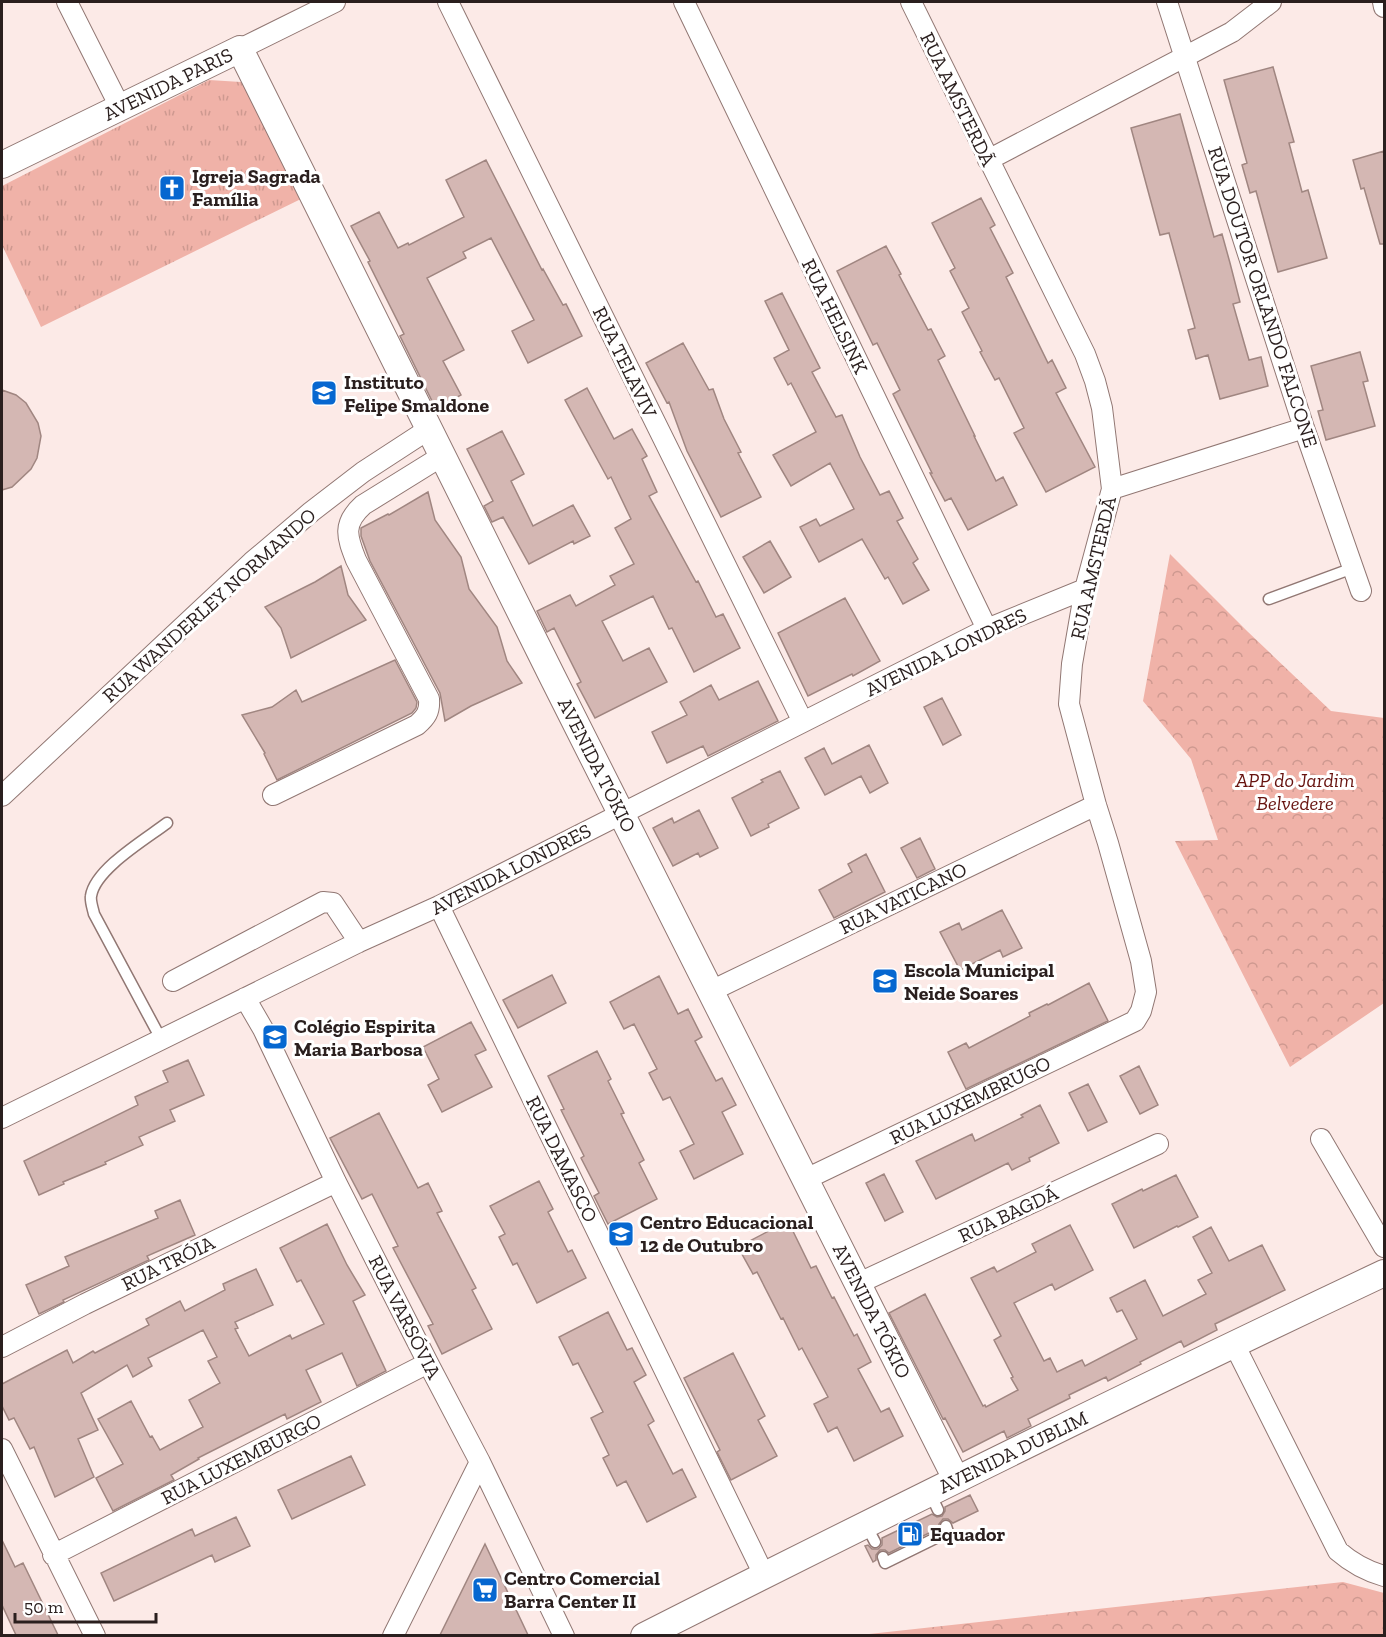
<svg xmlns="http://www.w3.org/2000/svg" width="1386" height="1637" viewBox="0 0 1386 1637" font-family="'Zilla Slab',serif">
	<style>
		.grass { fill: url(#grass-tufts) }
		.forest { fill: url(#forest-crowns) }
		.building { fill: #d4b7b3; stroke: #a08681; stroke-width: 1.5 }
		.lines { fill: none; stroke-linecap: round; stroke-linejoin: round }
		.service-casing { stroke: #917773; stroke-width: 13 }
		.minor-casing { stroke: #917773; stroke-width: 22 }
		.tertiary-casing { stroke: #917773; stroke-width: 28 }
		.service { stroke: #fff; stroke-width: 10 }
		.minor { stroke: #fff; stroke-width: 20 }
		.tertiary { stroke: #fff; stroke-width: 26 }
		.labels { text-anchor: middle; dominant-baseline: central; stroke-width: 6; stroke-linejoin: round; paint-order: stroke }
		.street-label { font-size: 20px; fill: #2a1f1e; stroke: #fff }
		.poi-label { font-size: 20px; font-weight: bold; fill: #2a1f1e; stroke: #fff; text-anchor: start }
		.park-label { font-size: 20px; font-style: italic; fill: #67130f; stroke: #fff }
	</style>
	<defs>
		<pattern id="grass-tufts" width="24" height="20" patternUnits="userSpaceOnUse" patternTransform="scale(1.5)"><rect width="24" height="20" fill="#f0b2a8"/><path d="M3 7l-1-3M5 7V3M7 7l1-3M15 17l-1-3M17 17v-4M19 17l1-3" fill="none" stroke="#ce9990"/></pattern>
		<pattern id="forest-crowns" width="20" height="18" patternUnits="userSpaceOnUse" patternTransform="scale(1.5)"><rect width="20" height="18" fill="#f0b2a8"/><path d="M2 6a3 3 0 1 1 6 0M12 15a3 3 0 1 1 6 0" fill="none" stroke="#ce9990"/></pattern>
	</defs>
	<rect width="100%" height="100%" fill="#fceae7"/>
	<path class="grass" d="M209,80L241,82L256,104L307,196L41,327L2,245V186Z"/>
	<path class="forest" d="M1170,554L1247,631L1331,711L1384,718V1003L1290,1067L1175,841L1218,840L1191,759L1143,701Z
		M1343,1582L1384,1593V1635H860Z"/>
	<path class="building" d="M1273,67L1294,142L1289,143L1302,192L1308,190L1327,258L1278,272L1256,191L1250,193L1242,165L1247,163L1224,80Z
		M1180,114L1214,237L1222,234L1230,263L1240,302L1233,304L1249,360L1261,357L1268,386L1220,399L1208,355L1196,359L1188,330L1195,328L1169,233L1160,235L1131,128Z
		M1384,151V244H1380L1364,188L1361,189L1353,160Z
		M486,160L542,270L543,269L563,305L566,304L582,336L528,363L512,331L534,320L491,238L463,252L466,258L427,278L464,350L443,361L461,395L436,409L400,336L404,334L368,262L370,261L351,226L379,212L398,248L408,243L409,245L464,217L446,180Z
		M981,198L995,225L990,228L1013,273L1006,277L1048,363L1052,360L1066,388L1056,393L1095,467L1046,492L1014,433L1024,428L999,378L995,380L980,352L982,351L962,312L969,308L950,271L955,268L932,223Z
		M886,246L901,274L899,275L928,330L931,329L945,356L938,360L975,436H974L996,481L1003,477L1017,505L968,530L951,498L945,501L930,473H932L893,394L900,390L877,343L873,345L837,271Z
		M782,293L820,368L812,372L836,417L842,415L860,457L880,495L889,491L903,518L897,521L918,559L913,563L929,590L903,604L888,577L885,579L862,539L819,562L800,527L816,519L820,526L854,509L830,463L791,486L773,455L816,432L791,383L788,385L774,358L789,350L765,301Z
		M683,343L709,390L713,389L724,419L741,452L738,453L761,497L721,517L687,451L669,402L667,403L646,363Z
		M1360,352L1368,381L1363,382L1375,426L1326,440L1318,411L1323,410L1311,366Z
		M587,388L614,439L632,429L647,456L642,459L657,492L649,496L696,582L698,581L716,617L723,614L740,648L694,672L672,628L669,629L653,596L602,621L623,661L649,648L667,682L595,718L577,684L581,682L554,628L547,632L537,611L570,595L576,606L615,585L610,576L634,564L615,528L631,519L611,477L608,479L565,400Z
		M2,390L16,395L26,403L38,423L41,436L37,458L31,469L12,487L2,490Z
		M502,431L524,474L511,481L533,526L573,505L590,536L574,544L573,541L529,564L503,517L492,522L484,506L493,501L467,449Z
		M428,492L435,520L461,557L469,589L497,627L507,661L522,683L471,706L445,721L440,693L370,561L361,536V528L388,514L389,515Z
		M770,541L791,577L764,593L743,557Z
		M341,566L348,595L366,620L291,658L281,628L265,607L315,582Z
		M845,598L880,661L853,676L852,674L808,696L778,633Z
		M395,660L417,702L416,708L412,713L277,780L264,754L265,753L242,715L272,707L296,690L302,702Z
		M758,681L778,721L708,756L703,746L667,763L652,732L687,715L680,702L711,685L719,700Z
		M942,698L961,735L943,745L924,707Z
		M869,745L888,783L870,793L861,776L825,795L805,758L824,748L832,764Z
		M780,771L799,808L768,824L769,827L751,836L732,798L763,782L761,780Z
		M699,810L718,848L700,857L698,853L673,866L653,828L672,818L674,823Z
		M920,838L935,869L917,878L901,848Z
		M866,854L885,892L834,918L819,890L852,872L848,864Z
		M1002,910L1022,948L1003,957L1000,950L960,970L940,932L959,923L962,930Z
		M552,975L566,1003L518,1028L503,1000Z
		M659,976L678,1014L688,1009L702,1037L695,1041L716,1081L722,1078L736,1105L722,1112L743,1154L694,1179L680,1151L694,1144L670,1097L663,1100L649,1073L657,1069L634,1024L624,1029L610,1002Z
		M1089,983L1108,1021L966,1089L948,1052L966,1043L969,1048L1030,1016L1029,1013L1047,1004L1048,1005Z
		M471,1022L486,1050L475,1055L492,1087L442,1112L428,1085L439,1079L423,1047Z
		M597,1051L611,1079L608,1081L624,1113L621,1114L644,1160L639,1163L657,1199L608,1224L594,1196L599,1193L581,1158L584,1156L561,1110L564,1109L548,1076Z
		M188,1060L204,1095L170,1110L175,1121L139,1137L143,1145L105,1162L106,1164L63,1182L64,1184L39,1195L24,1161L138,1105L135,1097L168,1082L163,1071Z
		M1139,1066L1158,1105L1140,1114L1120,1076Z
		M1088,1084L1107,1122L1088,1131L1069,1093Z
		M1040,1105L1059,1143L1029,1158L1030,1161L1012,1170L1008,1163L936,1199L916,1161L972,1134L975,1141L1023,1117L1021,1115Z
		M379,1113L418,1188L428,1183L442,1211L437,1213L476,1288L472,1290L492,1329L442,1354L428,1326L433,1324L393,1248L398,1246L372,1194L362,1199L330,1138Z
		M884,1174L903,1212L885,1221L866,1183Z
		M1176,1175L1198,1217L1178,1227L1177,1226L1134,1248L1112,1204L1142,1189L1143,1191Z
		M539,1181L553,1209L548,1212L568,1252L572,1250L586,1278L537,1303L517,1263L513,1265L499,1237L505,1234L490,1206Z
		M180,1200L195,1235L147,1256L149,1260L63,1300L64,1302L39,1314L26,1285L69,1266L65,1257L158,1218L155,1211Z
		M788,1221L811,1268L816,1266L832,1298L834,1297L854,1336L857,1334L871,1362L858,1369L881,1412L889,1408L903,1436L854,1461L837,1427L828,1432L814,1404L828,1397L802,1348L799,1350L783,1318L781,1319L757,1272L753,1274L738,1247Z
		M327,1224L347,1265L365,1295L353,1301L386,1371L357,1386L342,1353L306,1370L321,1402L287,1419L285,1414L198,1458L199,1459L171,1475L174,1480L113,1511L96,1478L123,1464L98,1419L131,1401L150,1437L152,1436L160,1450L203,1427L189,1400L220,1383L208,1361L217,1357L203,1330L148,1358L152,1366L133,1377L127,1365L81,1393L98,1430L78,1439L94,1477L55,1497L34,1447L30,1449L14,1418L9,1420L2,1406V1384L67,1350L73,1363L93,1351L95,1353L149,1325L146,1319L180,1301L185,1311L225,1290L223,1284L256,1269L273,1305L235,1322L238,1328L235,1329L249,1356L290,1335L292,1339L324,1324L301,1280L297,1282L280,1248Z
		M1070,1225L1093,1270L1055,1290L1052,1284L1014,1303L1044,1361L1050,1358L1057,1372L1082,1360L1085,1366L1137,1339L1122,1310L1117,1312L1110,1298L1145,1280L1163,1316L1206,1294L1198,1280L1212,1273L1193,1237L1211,1227L1229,1261L1262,1245L1285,1290L1215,1324L1217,1330L1184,1347L1181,1341L1140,1362L1141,1364L1108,1381L1106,1377L1069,1395L1070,1398L1028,1419L1031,1426L1007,1438L1004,1431L963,1452L945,1418L943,1419L889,1313L925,1294L983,1406L985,1405L986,1407L1018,1390L1011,1378L1013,1377L994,1340L1001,1336L971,1278L994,1267L997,1272L1036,1252L1032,1244Z
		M608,1312L627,1350L632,1348L646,1375L634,1382L654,1421L648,1425L673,1474L682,1469L696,1497L647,1522L626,1481L617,1486L603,1458L609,1455L591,1418L603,1412L578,1363L573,1365L559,1337Z
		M733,1353L765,1416L758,1420L777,1456L731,1480L717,1452L720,1450L684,1378Z
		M351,1456L365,1485L292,1519L278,1490Z
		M970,1495L978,1511L953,1523L948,1519H943L939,1524V1528L889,1553L885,1550H880L876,1555V1560L873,1562L865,1546L868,1545L872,1549H878L882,1545V1538L932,1514L937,1517L942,1516L945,1511V1507Z
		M236,1517L250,1546L215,1562L212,1555L114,1601L101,1573L192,1529L195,1536Z
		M2,1540L15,1567L23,1563L58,1635H16L2,1605Z
		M485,1544L528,1635H440Z"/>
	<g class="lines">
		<defs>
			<path id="service" d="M1269,599L1353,568
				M161,1039L94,914C93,909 90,901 91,896C95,869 146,839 167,823
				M930,1493L938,1510
				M866,1525L875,1542
				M883,1557L885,1563L948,1532L946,1526"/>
			<path id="minor" d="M67,2L120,107
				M448,2L803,722
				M684,2L987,629
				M1167,2L1304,428L1361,591
				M1383,2L1384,7
				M240,49L335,2
				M988,160L1232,32L1271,2
				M1112,489L1304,428
				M273,795L417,725C426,717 430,712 429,699L356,560C347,537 342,524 363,505L442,456
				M2,796L252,562L311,512L363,472L429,429
				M439,906L764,1575
				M173,981L323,902L333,903L359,942
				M711,991L1096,805
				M245,998L263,1029L336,1182L428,1363L480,1462L564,1636
				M2,1118L359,942L439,906L987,629L1085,589
				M1321,1139L1384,1247
				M806,1179L1135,1021L1141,1011L1146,992L1141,961L1108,843L1096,805L1069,704L1072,664L1085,589L1112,489L1102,408L1095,381L1085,354L911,2
				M859,1283L1158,1144
				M1234,1344L1338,1551C1353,1564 1366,1571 1384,1576
				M2,1347L85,1304L336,1182
				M2,1449L95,1636
				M53,1555L428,1363
				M393,1636L480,1462"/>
			<path id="tertiary" d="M2,165L240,49L552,676L956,1479
				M644,1636C889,1512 1136,1390 1384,1273"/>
		</defs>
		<use href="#service" class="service-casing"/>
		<use href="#minor" class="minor-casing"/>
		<use href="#tertiary" class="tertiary-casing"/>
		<use href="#service" class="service"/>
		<use href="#minor" class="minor"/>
		<use href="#tertiary" class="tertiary"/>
	</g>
	<defs>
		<symbol id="church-square" viewBox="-11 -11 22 22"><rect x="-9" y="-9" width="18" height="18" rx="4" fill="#0667d0" stroke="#fff"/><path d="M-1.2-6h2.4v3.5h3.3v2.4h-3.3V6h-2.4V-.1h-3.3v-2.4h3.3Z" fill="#fff"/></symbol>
		<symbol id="school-square" viewBox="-11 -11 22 22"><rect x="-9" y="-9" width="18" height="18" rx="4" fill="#0667d0" stroke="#fff"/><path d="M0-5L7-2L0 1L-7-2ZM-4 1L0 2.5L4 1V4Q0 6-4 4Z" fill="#fff"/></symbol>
		<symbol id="fuel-square" viewBox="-11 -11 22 22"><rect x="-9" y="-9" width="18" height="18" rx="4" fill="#0667d0" stroke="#fff"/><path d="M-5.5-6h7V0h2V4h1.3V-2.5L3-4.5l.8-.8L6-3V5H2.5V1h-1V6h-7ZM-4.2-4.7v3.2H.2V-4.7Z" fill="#fff"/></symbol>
		<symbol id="supermarket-square" viewBox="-11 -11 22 22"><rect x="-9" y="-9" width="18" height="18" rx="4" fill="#0667d0" stroke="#fff"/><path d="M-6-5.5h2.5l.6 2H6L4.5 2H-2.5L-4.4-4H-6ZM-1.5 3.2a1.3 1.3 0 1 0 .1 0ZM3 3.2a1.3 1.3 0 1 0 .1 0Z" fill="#fff"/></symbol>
	</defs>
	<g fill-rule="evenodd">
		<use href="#church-square" x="157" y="173" width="30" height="30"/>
		<use href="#school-square" x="309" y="378" width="30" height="30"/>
		<use href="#school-square" x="870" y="966" width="30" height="30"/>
		<use href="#school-square" x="260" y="1022" width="30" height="30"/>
		<use href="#school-square" x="606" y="1219" width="30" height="30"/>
		<use href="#fuel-square" x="895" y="1519" width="30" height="30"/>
		<use href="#supermarket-square" x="470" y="1575" width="30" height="30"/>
	</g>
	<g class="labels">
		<g class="street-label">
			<text transform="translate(168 84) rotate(-26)">AVENIDA PARIS</text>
			<text transform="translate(958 99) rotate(64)">RUA AMSTERDÃ</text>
			<text transform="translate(1263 297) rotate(72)">RUA DOUTOR ORLANDO FALCONE</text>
			<text transform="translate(835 316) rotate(64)">RUA HELSINK</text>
			<text transform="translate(625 362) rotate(64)">RUA TELAVIV</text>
			<text transform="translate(1093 568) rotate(-77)">RUA AMSTERDÃ</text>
			<text transform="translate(209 605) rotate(-42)">RUA WANDERLEY NORMANDO</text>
			<text transform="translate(946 652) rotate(-26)">AVENIDA LONDRES</text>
			<text transform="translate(597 765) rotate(63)">AVENIDA TÓKIO</text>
			<text transform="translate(511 869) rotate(-27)">AVENIDA LONDRES</text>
			<text transform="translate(903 898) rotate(-26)">RUA VATICANO</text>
			<text transform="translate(970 1100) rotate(-26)">RUA LUXEMBRUGO</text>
			<text transform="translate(562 1159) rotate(64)">RUA DAMASCO</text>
			<text transform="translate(1008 1214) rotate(-25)">RUA BAGDÁ</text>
			<text transform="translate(168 1263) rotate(-26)">RUA TRÓIA</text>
			<text transform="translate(872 1311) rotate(63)">AVENIDA TÓKIO</text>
			<text transform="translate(405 1317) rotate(63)">RUA VARSÓVIA</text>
			<text transform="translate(1013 1452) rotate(-26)">AVENIDA DUBLIM</text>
			<text transform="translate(241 1459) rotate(-27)">RUA LUXEMBURGO</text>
		</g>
		<g class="poi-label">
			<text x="192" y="176">Igreja Sagrada<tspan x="192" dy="23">Família</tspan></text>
			<text x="344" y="382">Instituto<tspan x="344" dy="23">Felipe Smaldone</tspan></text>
			<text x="904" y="970">Escola Municipal<tspan x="904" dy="23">Neide Soares</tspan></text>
			<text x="294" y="1026">Colégio Espirita<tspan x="294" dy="23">Maria Barbosa</tspan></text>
			<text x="640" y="1222">Centro Educacional<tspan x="640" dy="23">12 de Outubro</tspan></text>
			<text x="930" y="1534">Equador</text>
			<text x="504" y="1578">Centro Comercial<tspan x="504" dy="23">Barra Center II</tspan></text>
		</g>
		<g class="park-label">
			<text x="1295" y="780">APP do Jardim<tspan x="1295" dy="23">Belvedere</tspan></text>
		</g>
	</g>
	<rect width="1386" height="1637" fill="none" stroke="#2a1f1e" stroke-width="6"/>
	<path d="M15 1613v9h141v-9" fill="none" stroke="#2a1f1e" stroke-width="3"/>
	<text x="24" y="1613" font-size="18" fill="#2a1f1e" stroke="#ffffff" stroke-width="4.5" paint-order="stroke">50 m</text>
</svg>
